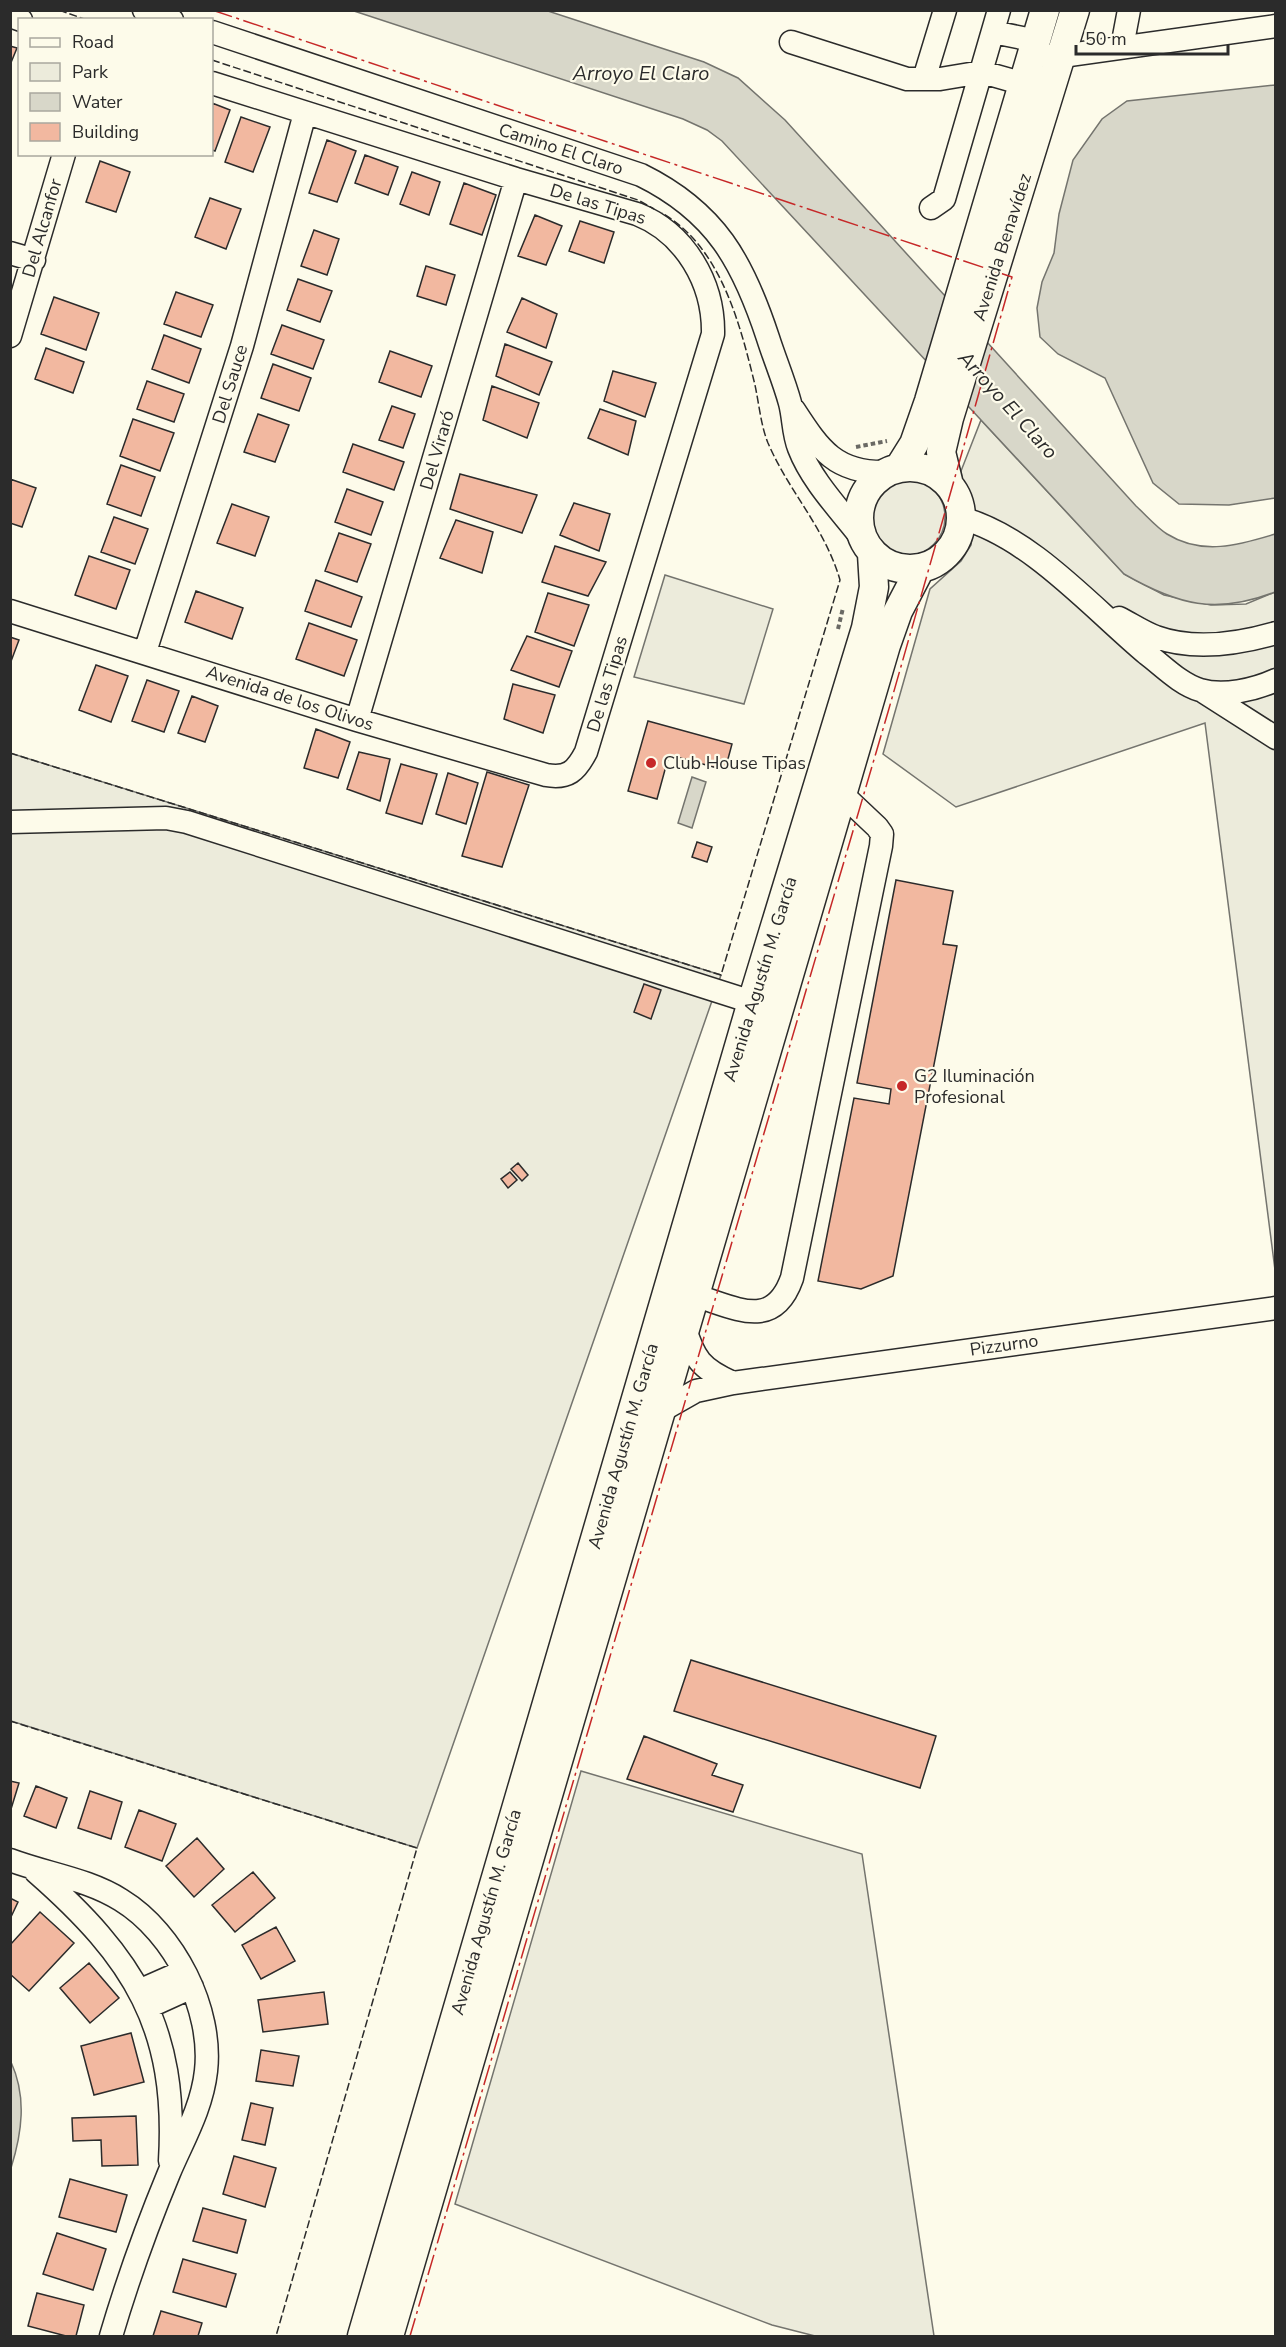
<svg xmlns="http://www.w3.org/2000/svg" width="1286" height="2347" viewBox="0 0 1286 2347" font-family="'Nunito Sans',sans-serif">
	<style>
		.green { fill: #ecebdb; stroke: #74746e; stroke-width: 1.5 }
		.water { fill: #d8d7c9; stroke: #74746e; stroke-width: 1.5 }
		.building { fill: #f2b8a0; stroke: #2b2b2b; stroke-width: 1.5 }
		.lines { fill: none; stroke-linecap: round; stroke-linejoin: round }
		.minor-casing { stroke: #2b2b2b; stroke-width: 25 }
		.major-casing { stroke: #2b2b2b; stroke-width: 31 }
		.path { stroke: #6a6964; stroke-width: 4; stroke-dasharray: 4.5 3; stroke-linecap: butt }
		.minor { stroke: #fdfbea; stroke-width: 22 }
		.major { stroke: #fdfbea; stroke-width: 28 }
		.fence { stroke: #2b2b2b; stroke-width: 1.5; stroke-dasharray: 8 3; stroke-linecap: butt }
		.power { stroke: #c62828; stroke-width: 1.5; stroke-dasharray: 21 4.5 3 4.5; stroke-linecap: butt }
		.poi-dot { fill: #c62828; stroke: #fdfbea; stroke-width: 2 }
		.labels { text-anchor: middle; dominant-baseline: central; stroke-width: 4.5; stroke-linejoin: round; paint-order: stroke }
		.street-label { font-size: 18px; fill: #2b2b2b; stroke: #fdfbea }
		.poi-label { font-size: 18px; fill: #2b2b2b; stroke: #fdfbea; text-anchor: start }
		.water-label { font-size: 20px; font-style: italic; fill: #2b2b2b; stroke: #fdfbea }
	</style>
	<rect width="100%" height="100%" fill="#fdfbea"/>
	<path class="green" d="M981,420L1124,574L1164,595L1211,605L1246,604L1275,592V1270L1205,723L956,807L883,754L930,589L961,561L971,545L975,516L971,495L963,484L961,471Z
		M867 517a39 39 0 1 1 78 0a39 39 0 1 1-78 0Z
		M665,575L773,609L744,704L634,677Z
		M10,753L721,975L417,1848L11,1721Z
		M581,1771L862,1854L934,2336H815L772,2325L455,2204Z"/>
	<path class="water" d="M354,11H548L704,62L738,78L785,120L1136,506C1146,515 1156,527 1167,534C1202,556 1239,545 1275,534V592C1216,615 1178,605 1124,574L722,141L707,130L683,119Z
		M1275,85V498L1229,505L1179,504L1153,483L1105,378L1058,354L1040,337L1037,308L1042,282L1054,253L1059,214L1073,160L1102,119L1127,101Z
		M692,777L706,782L692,828L678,823Z
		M11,2062C27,2097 22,2133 11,2168Z"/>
	<path class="building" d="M10,46L17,48L10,65Z
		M212,103L230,110L215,151L212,150Z
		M241,117L270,127L253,172L225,162Z
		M327,140L356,151L337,202L309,193Z
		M365,155L398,167L388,195L355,183Z
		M100,161L130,172L116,212L86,202Z
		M412,172L440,182L429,215L400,204Z
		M464,183L496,195L482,235L450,224Z
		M210,198L241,209L226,249L195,237Z
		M535,215L562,226L546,265L518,256Z
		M580,221L614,232L604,263L569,251Z
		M314,230L339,239L327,275L301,266Z
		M426,266L455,275L446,305L417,296Z
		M298,279L332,291L320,322L287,310Z
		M176,292L213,305L201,337L164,324Z
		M54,297L99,313L86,350L41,334Z
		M522,298L557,314L546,348L507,332Z
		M282,325L324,340L313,369L271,354Z
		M164,335L201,349L189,383L152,369Z
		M505,344L552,362L539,395L496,376Z
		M46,348L84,362L73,393L35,379Z
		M390,351L432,366L421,397L379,382Z
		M273,364L311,378L299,411L261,398Z
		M613,371L656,383L645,417L604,401Z
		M147,381L184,394L174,422L137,409Z
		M492,386L539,403L527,438L483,420Z
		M392,406L415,414L403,448L379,440Z
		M600,409L636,421L628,455L588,438Z
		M258,414L289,425L275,462L244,452Z
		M133,419L174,433L160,471L120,456Z
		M353,444L404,462L394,490L343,472Z
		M121,465L155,477L141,516L107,504Z
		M460,474L537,495L522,533L450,509Z
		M10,479L36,488L22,527L10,523Z
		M347,489L383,502L371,535L335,522Z
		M574,503L610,514L599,551L560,535Z
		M232,504L269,517L255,556L217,543Z
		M114,517L148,529L135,564L101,552Z
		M456,520L493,532L482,573L440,558Z
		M339,533L371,544L357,582L325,571Z
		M555,546L606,562L588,596L542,582Z
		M89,556L130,570L116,609L75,595Z
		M316,580L362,597L351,627L305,611Z
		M196,591L243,608L232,639L185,622Z
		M548,593L589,605L574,646L535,632Z
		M309,623L357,640L344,676L296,659Z
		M527,636L572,651L559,687L511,670Z
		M10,637L19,640L10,664Z
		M96,665L128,676L111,722L79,710Z
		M147,680L179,691L164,732L132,721Z
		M513,684L555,695L543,733L504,719Z
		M192,696L218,706L205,742L178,733Z
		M648,721L732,744L725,770L669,755L657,799L628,791Z
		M316,729L350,742L338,778L304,768Z
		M359,752L390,759L380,801L347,789Z
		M401,764L437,774L422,824L386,813Z
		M487,772L529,785L502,867L462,856Z
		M448,773L478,783L466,824L436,814Z
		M697,842L712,847L707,862L692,857Z
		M896,880L953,891L943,944L957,946L893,1276L861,1289L818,1281L854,1098L889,1104L891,1089L857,1083Z
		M644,984L661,990L651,1019L634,1012Z
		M518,1163L528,1175L522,1181L511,1169Z
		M510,1172L517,1180L508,1188L501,1179Z
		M691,1660L936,1736L920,1788L674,1711Z
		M644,1736L717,1764L712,1775L743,1785L733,1812L627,1779Z
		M10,1781L19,1783L11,1809L10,1808Z
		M36,1786L67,1798L56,1828L24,1816Z
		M90,1791L122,1802L111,1839L78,1828Z
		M139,1810L176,1824L162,1861L125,1847Z
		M197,1838L224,1869L194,1897L166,1866Z
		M253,1872L275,1898L235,1932L212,1905Z
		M10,1898L18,1902L10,1919Z
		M40,1912L74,1943L29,1991L10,1974V1945Z
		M276,1927L295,1961L261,1979L242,1945Z
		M89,1963L119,1998L90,2023L60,1988Z
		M324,1992L328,2024L263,2032L258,2000Z
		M131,2033L144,2082L94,2095L81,2046Z
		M261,2050L299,2056L293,2086L256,2081Z
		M251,2103L273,2108L265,2145L242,2140Z
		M136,2116L138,2165L102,2166L101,2140L73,2141L72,2118Z
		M234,2156L276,2168L265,2207L223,2194Z
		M70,2179L127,2195L116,2232L59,2217Z
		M203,2208L246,2220L237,2253L193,2241Z
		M57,2233L106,2249L93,2290L43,2274Z
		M183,2259L236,2274L226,2307L173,2292Z
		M37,2293L84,2305L76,2336H66L28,2326Z
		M161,2311L202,2323L198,2336H153Z"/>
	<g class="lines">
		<defs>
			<path id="minor" d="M144,10L172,20
				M10,16L21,20
				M212,32L641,175C716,212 743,262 768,338C775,360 784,381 790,403C794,418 793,433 799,448C812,482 842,512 864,541
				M993,32L1037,41
				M791,42L907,79H940L982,72L1024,84
				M1122,47L1129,10
				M1045,56H1062L1276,26
				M924,79L945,10
				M931,208L944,199L999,10
				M10,253L34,260
				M10,336L64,154
				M794,410C820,450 836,474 888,472
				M961,518C1031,537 1092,608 1147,654C1163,666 1180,684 1200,690C1223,697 1254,690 1276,680
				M10,611L357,720L546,775C568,779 576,771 586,752L713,334C714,283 685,233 637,214L516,179L212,83
				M1119,618C1131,624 1144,633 1156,637C1195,651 1238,644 1276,633
				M145,652L242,346L305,113
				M1204,692L1276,738
				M357,720L516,179
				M10,822L166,818L187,822L752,1002
				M693,1295C735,1307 773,1332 792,1278L881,846L882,834L877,827L842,794
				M684,1326C694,1359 701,1369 733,1383
				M659,1412L696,1391L733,1383L1276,1308
				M10,1860C47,1874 88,1879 121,1900C175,1933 213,2010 206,2071C202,2108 183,2140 169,2173C147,2226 127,2282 111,2336
				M36,1872C134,1958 178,2027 170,2161
				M141,1990L184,1971
				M148,2007L192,1987"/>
			<path id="major" d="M859 518a51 51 0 1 1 102 0a51 51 0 1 1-102 0Z
				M899,468L914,444L929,401L1045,10
				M949,485L941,452L949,418L1075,10
				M362,2336L752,1002L866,628L874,587L872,554
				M389,2336L886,645L898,611L920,569"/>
		</defs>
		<use href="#minor" class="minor-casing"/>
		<use href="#major" class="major-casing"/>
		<path class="path" d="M856,447L887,441
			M838,629L843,608"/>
		<use href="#minor" class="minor"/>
		<use href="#major" class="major"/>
		<path class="fence" d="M59,10L87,20
			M212,60L638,200L654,209
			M10,753L721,975L840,580C825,528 789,492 768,443C761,426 759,404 755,385C740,324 721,247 662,213
			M10,1721L417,1848L276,2336"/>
		<path class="power" d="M212,10L1012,277L888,712L410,2336"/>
	</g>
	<g class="poi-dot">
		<circle cx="651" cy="763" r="6"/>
		<circle cx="902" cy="1086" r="6"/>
	</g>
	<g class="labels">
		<g class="street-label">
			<text transform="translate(561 149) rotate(18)">Camino El Claro</text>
			<text transform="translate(598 204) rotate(17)">De las Tipas</text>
			<text transform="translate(42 228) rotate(-74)">Del Alcanfor</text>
			<text transform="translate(1002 247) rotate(-72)">Avenida Benavídez</text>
			<text transform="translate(230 384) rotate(-73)">Del Sauce</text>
			<text transform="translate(437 450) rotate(-74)">Del Viraró</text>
			<text transform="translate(607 684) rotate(-73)">De las Tipas</text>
			<text transform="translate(290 698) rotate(18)">Avenida de los Olivos</text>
			<text transform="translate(760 979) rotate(-73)">Avenida Agustín M. García</text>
			<text transform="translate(1004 1345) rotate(-8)">Pizzurno</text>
			<text transform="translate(623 1446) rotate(-74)">Avenida Agustín M. García</text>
			<text transform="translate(486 1912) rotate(-74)">Avenida Agustín M. García</text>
		</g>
		<g class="poi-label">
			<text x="663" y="763">Club House Tipas</text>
			<text x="914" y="1076">G2 Iluminación<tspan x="914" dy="21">Profesional</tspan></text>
		</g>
		<g class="water-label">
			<text x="641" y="73">Arroyo El Claro</text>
			<text transform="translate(1008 405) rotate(48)">Arroyo El Claro</text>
		</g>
	</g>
	<rect width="1286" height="2347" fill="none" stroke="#2b2b2b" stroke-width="24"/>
	<rect x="18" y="18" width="195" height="138" fill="#fdfbea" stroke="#a9a89e" stroke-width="1.5"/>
	<rect x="30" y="38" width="30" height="9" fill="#fdfbea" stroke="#a9a89e" stroke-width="1.5"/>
	<text x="72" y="48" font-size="18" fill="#2b2b2b">Road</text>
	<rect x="30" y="63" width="30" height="18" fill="#ecebdb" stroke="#a9a89e" stroke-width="1.5"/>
	<text x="72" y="78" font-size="18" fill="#2b2b2b">Park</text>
	<rect x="30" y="93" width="30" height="18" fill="#d8d7c9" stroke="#a9a89e" stroke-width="1.5"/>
	<text x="72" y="108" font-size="18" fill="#2b2b2b">Water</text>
	<rect x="30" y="123" width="30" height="18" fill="#f2b8a0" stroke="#a9a89e" stroke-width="1.5"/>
	<text x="72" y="138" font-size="18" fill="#2b2b2b">Building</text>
	<path d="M1076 45v9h152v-9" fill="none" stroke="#2b2b2b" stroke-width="3"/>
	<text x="1085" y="45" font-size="18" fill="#2b2b2b" stroke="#fdfbea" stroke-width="4.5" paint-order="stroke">50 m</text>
</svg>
